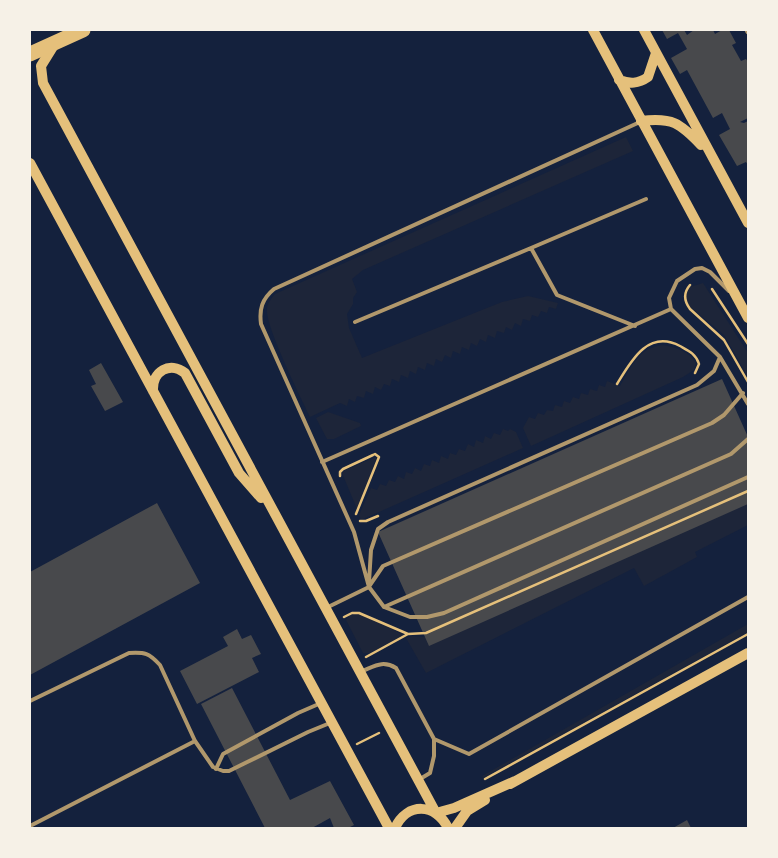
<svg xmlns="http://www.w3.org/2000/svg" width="778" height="858" viewBox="0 0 778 858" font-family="'Source Serif 4',serif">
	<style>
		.green { fill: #1d2539 }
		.building { fill: #48494c }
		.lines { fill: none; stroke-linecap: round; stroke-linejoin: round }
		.path { stroke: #e5c07b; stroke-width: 2.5 }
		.service { stroke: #b1986c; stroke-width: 4 }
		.minor { stroke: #b1986c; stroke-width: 5 }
		.secondary { stroke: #e5c07b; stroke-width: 10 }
		.motorway { stroke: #e5c07b; stroke-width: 15 }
	</style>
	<rect width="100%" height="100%" fill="#14213d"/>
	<path class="green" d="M626,137L633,151L363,270L352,279L357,292L353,298V304L347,314L349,328L362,358L502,302L528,296L558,303L556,309L549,307L547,313L541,311L538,317L532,315L530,321L523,319L521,326L515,323L512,330L506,327L504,333L497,331L495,338L488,335L486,342L480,339L477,346L471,343L469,350L462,347L460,354L453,351L451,358L445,355L442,362L436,359L434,366L427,363L425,370L418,367L416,374L410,371L408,378L401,375L399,382L392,379L390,386L384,384L381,390L375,387L373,394L366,391L364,398L357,396L355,402L349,399L347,406L340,403L310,417C301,398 264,324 267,308C268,302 272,298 275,294Z
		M703,283L748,353V377L724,335L689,306L686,295L690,287Z
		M663,345C676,347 690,352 696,363L694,370L683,377L531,446L523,428L529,417L535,419L538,413L544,415L547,410L553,411L555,405L562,407L564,401L570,403L573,397L579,399L581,393L588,395L590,389L597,391L599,385L605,387L607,381L620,386C632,366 638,348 663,345Z
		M328,412L360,423L361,426L334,439H327L316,418Z
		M503,429L508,431L510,429L516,432L523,448L361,520L359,515L371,488L377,490L380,484L386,486L389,480L395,482L398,476L404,479L406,472L412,474L415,468L421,471L424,464L430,466L432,460L439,463L441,456L448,459L450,453L456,455L459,449L465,451L468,444L474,447L476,440L483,443L485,436L491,439L494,433L500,435Z
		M376,457V459L357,509L342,473L345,470Z
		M748,504V525L695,552L697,557L644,586L634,568L426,673L406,638L412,636L428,637Z
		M355,614L364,616L404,635L370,653H363L346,620L350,615Z
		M748,624V632L483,778L482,776Z"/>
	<path class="building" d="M662,30H684L687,35L694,30H713L715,34L722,30H729L736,43L732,45L741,61L746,59L748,62V118L740,122L744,123L748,121V165L746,162L737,166L719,135L730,129L722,113L713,118L687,70L680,74L671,58L687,49L678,33L667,39Z
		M101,363L123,402L105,411L91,386L96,384L89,370Z
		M722,379L748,437V504L429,646L378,532Z
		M157,503L200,583L30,675V572Z
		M237,629L242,639L251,635L261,654L252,658L259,672L197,704L180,671L228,646L223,637Z
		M232,688L290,800L330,781L354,825L348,828H334L330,818L312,828H265L201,704Z
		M687,820L691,828H673Z"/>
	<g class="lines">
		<path class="path" d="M690,285C683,293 684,301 690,309L724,340L748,382
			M712,289L748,344
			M617,384C631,361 648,329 680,346C689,351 696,354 699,364L695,373
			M340,476V472L343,469L373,455L375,454L379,457L356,514
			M360,521H366L378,516
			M344,617L352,613H359L408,634L426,633L748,491
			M366,657L408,634
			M357,744L379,733
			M485,779L748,634"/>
		<path class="service" d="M729,291L710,272L702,268L695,269L677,281L669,298L671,309L720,357L748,404
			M355,322L531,248
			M635,326L557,295L531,248L646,199
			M322,462L671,309
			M369,582L371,550L378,529L388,522L697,385L714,371L720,357
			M370,585L383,566L712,423L724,415L743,393
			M369,587L354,532L261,324C259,309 262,299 274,289L640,122
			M384,607L731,454L748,439
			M326,608L369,587L384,607L410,617H427L444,613L748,477
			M362,671C375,666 383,660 396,668L434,739V756L430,773L420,779
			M30,701L129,653C145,652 149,653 160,665L195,741L213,767L223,771H229L308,732L330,723
			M434,739L469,754L748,597
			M216,769L223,754L298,713L321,703
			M30,826L195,741"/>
		<path class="minor" d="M747,30L748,32"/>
		<path class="secondary" d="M593,30L748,318
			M644,30L748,223
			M54,45L41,66L43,83L436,813L454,808L515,781
			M619,80C630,84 638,84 648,77L656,53
			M641,121C672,117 680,123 701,145
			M30,163L389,828
			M153,391C152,371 170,361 185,373L239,473L261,498
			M510,784L748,653
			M395,828C407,802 436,803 448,828
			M455,828L467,811L485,800"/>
		<path class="motorway" d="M30,54L83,30"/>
	</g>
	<rect width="778" height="858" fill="none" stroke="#f6f1e7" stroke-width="62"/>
</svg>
